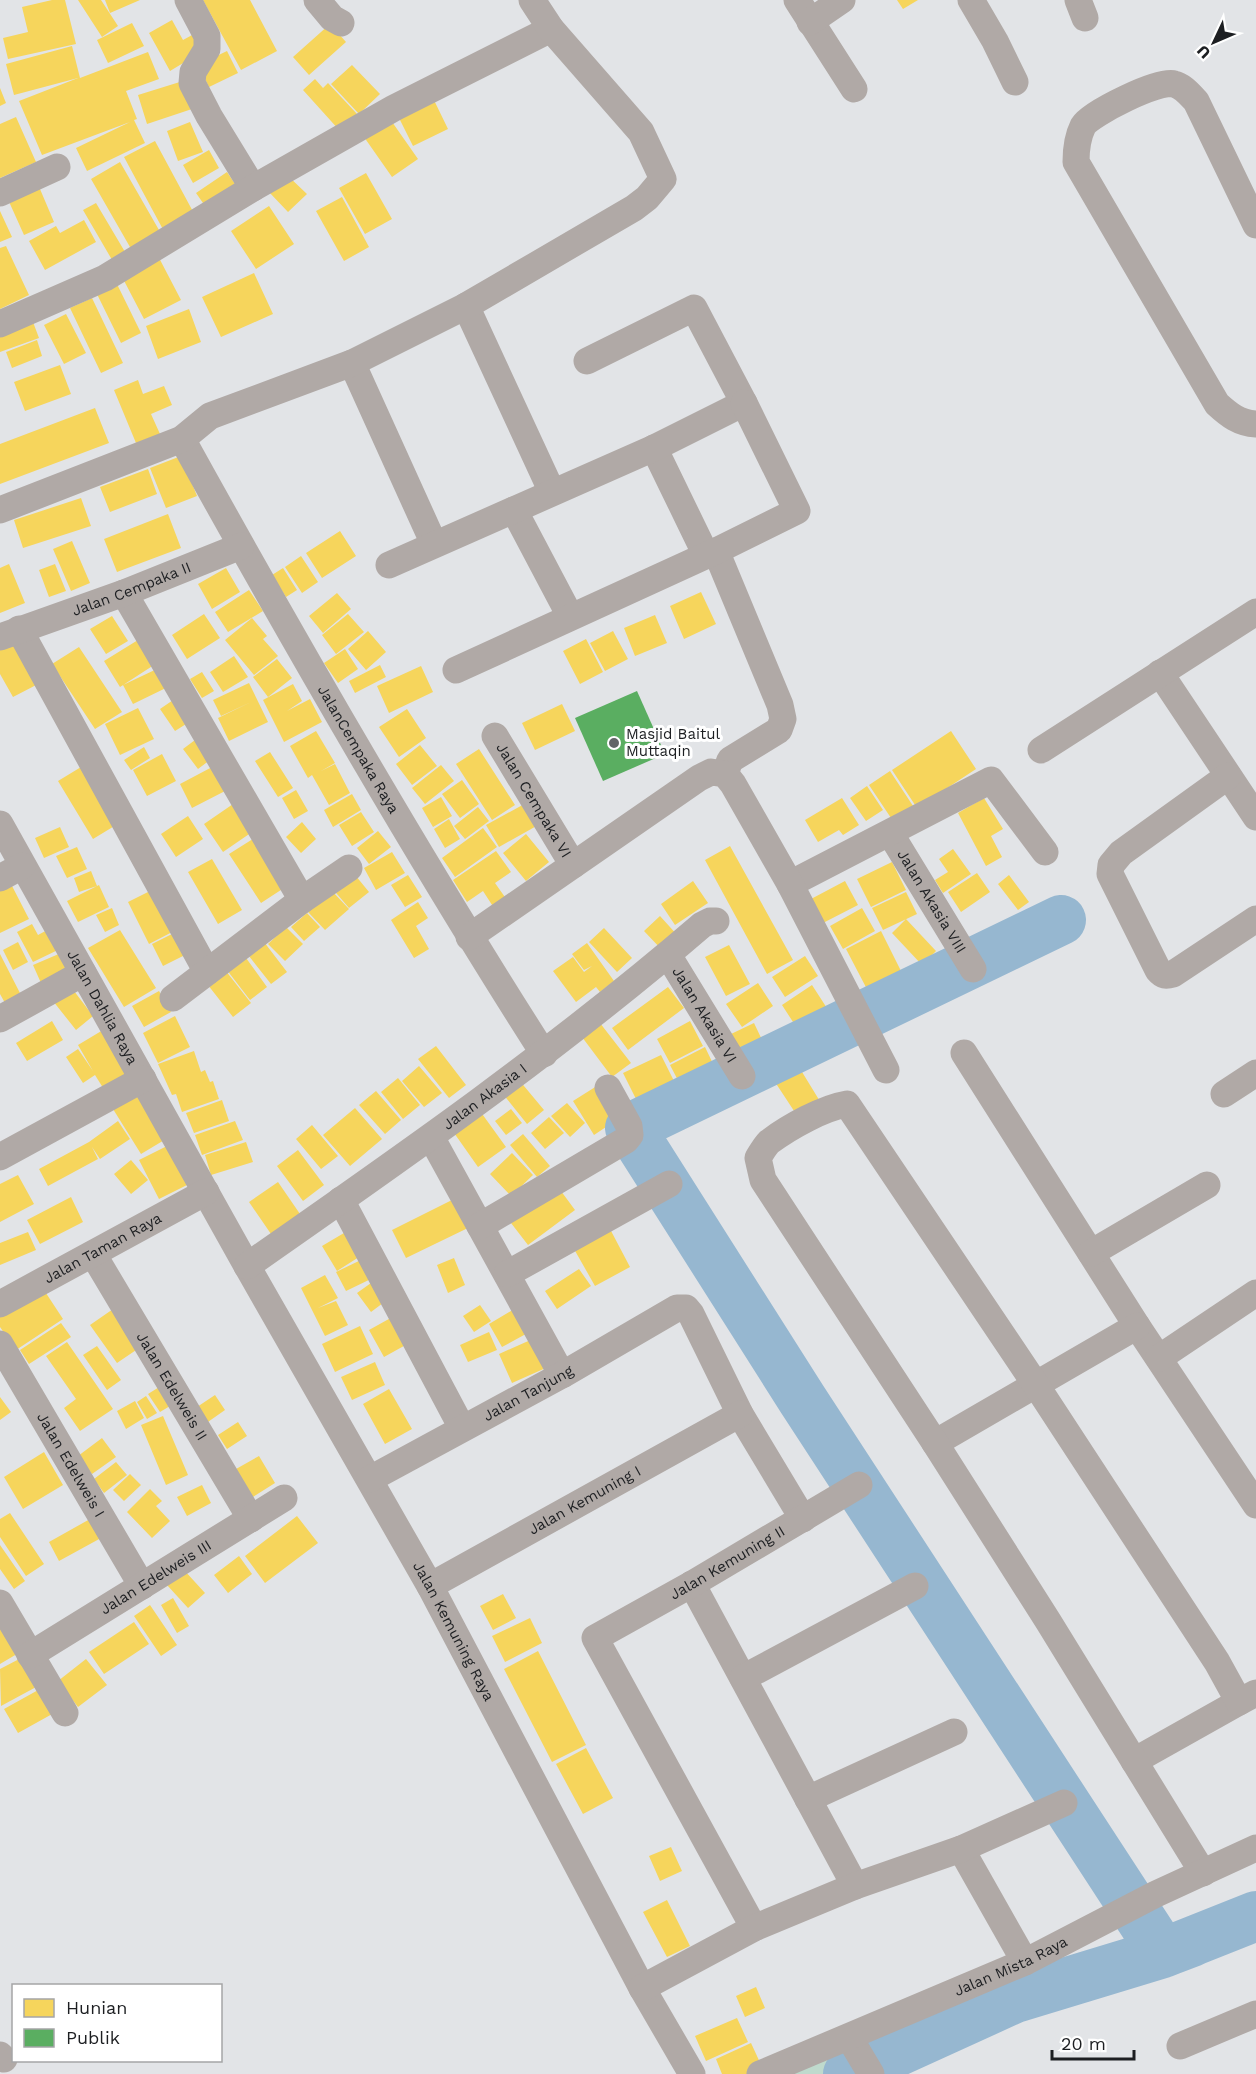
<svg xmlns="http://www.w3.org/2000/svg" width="1256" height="2074" viewBox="0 0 1256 2074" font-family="'Work Sans',sans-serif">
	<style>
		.green { fill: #bfdacd }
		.homes { fill: #f6d55c }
		.public { fill: #5aae61 }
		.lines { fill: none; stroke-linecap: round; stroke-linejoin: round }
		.river { stroke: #96b7d0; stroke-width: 50 }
		.minor { stroke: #b0a9a6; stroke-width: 27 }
		.poi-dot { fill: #626467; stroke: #fff; stroke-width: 2 }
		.labels { text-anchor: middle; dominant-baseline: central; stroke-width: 6; stroke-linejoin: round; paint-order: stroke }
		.street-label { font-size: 15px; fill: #1d1f22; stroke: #fff }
		.poi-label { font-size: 15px; fill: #1d1f22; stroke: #fff; text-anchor: start }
	</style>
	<rect width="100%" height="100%" fill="#e2e4e7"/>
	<path class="green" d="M849,2037L871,2074H760Z"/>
	<path class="homes" d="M52,0H65L76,44L8,59L3,38L28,32L22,7Z
		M78,0H101L118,26L102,37Z
		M105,0H140L110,13Z
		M203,0H250L277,51L241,70Z
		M897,0H918L903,9Z
		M172,20L183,40L194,34L203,51L170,71L149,33Z
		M132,23L144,46L108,63L97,40Z
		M330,24L346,42L309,75L293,57Z
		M72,46L80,78L148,52L159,79L126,91L137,119L134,120L145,143L87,171L76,148L130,122L42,155L19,101L78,78L14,95L6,64Z
		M227,51L238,73L209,87L198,65Z
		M352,65L380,94L359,114L331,84Z
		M315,79L323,88L328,83L358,115L340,131L303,90Z
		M183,81L192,109L147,124L138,95Z
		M0,88L6,103L0,106Z
		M431,94L448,129L413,146L396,112Z
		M16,117L36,162L0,178V124Z
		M390,119L418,159L392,177L364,137Z
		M190,122L203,152L178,161L167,131Z
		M155,141L197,219L166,235L124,157Z
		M209,150L219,168L193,183L183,165Z
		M120,162L163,237L134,254L91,179Z
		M227,172L241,193L210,213L196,193Z
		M366,173L392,219L365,234L339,188Z
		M287,175L307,194L288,212L269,192Z
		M37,182L54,222L24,235L6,195Z
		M342,197L369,247L344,261L316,211Z
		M96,203L128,257L115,265L83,210Z
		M269,206L294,244L256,269L231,231Z
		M0,211L12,237L0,242Z
		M84,220L96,242L45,270L29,241L56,226L60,233Z
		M6,246L29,295L0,309V248Z
		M157,254L181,300L144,319L120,273Z
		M254,273L273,314L221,337L202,297Z
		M114,278L141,333L121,343L94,288Z
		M92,298L123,363L101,373L70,308Z
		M189,309L201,342L158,359L146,326Z
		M30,314L39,338L0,352V325Z
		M66,314L86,353L64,364L44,325Z
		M37,340L42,356L12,368L6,352Z
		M60,365L71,394L25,411L14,382Z
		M138,380L143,394L164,386L172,405L151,414L160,434L136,443L114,390Z
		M95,408L109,443L0,484V444Z
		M181,456L197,496L166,508L150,468Z
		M148,469L157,494L110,512L100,487Z
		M81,498L91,526L23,548L14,520Z
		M168,514L181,548L117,572L104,539Z
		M340,531L356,556L322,578L306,553Z
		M72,541L90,583L71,591L53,549Z
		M301,556L318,582L302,593L285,567Z
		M9,564L25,603L0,613V568Z
		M55,564L66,591L49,597L39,570Z
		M226,568L240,592L212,609L198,584Z
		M283,568L297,590L286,597L272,575Z
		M249,590L263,611L228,632L215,612Z
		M701,592L716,624L684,639L670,606Z
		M337,593L351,609L323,633L309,616Z
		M204,614L220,638L187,659L172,635Z
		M348,614L364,632L336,654L322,635Z
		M655,615L667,643L635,656L624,628Z
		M112,616L128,641L106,654L90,629Z
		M252,618L267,636L263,639L278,656L254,675L225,640Z
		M368,631L386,652L366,670L348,649Z
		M613,631L628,659L605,671L590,643Z
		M13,634L40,683L13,697L0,674V642Z
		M586,639L603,672L580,684L563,651Z
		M138,640L154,665L120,687L104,661Z
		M79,647L122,712L95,729L52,664Z
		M345,649L358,669L338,683L324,663Z
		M234,656L248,677L223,692L210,672Z
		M277,659L292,678L268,697L253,677Z
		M380,665L386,677L355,693L349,681Z
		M421,666L433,692L389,713L377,686Z
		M161,667L170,686L133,704L123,685Z
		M202,672L214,691L202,698L190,679Z
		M249,683L268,722L229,741L218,718L251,702L221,716L213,700Z
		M293,684L302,701L287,711L310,699L322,722L284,742L263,700Z
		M179,696L194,719L175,731L160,709Z
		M562,704L575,731L535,750L522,723Z
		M138,708L154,739L120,755L105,724Z
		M407,709L426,738L399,757L379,727Z
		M316,731L335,763L321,771L335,764L350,793L329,805L312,775L308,778L290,746Z
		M951,731L976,769L917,808L892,770Z
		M199,737L214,757L198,769L183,749Z
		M420,745L437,766L412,785L396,764Z
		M144,747L150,758L131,770L124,760Z
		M479,749L515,805L492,820L456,764Z
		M270,752L293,788L278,797L255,761Z
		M162,754L176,781L147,796L133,770Z
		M86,764L121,822L93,839L58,781Z
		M441,765L454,781L425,804L412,788Z
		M214,766L227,790L192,808L180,784Z
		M890,771L919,815L897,827L869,785Z
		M462,780L479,804L460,818L442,794Z
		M867,786L883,810L866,821L850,798Z
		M296,790L308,811L294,819L282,798Z
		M352,794L361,810L333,827L324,810Z
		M441,797L452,816L433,827L422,808Z
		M842,798L859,825L843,835L839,830L818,842L805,820Z
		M984,798L1003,829L991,836L1002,857L986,866L958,813Z
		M236,802L255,830L223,852L204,824Z
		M528,802L540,824L499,847L486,825Z
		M478,807L489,821L465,839L454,826Z
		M361,812L374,832L352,846L339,825Z
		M188,816L203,839L176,857L161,834Z
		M449,819L460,839L445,848L434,829Z
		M302,822L316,839L301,853L286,837Z
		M60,827L69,847L44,858L35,838Z
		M483,828L497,847L455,877L442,858Z
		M378,831L391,847L369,864L357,848Z
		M526,834L549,862L526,881L503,853Z
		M256,837L287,886L261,903L229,854Z
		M730,846L793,960L767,974L705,860Z
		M77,847L87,869L67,878L56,856Z
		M953,849L971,874L943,893L935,880L948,872L939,859Z
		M496,851L511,872L495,883L507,900L494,908L483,891L467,902L453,880Z
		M392,852L405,873L376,890L364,868Z
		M212,859L242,910L218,924L188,872Z
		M892,862L906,890L871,907L857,879Z
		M351,870L369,892L349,908L331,887Z
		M91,871L97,886L79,892L74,878Z
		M977,873L990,892L961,912L948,892Z
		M408,875L422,897L405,907L391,885Z
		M1009,875L1029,902L1018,910L998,884Z
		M693,881L708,903L675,925L661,904Z
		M845,881L858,905L823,923L811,899Z
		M11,884L29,919L0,933V890Z
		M99,885L109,907L78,922L67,901Z
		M160,886L180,928L149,944L128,902Z
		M332,891L349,909L325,930L308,912Z
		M906,892L917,914L883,930L872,908Z
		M418,902L428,918L416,926L429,949L414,958L391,920Z
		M112,908L119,925L105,932L96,915Z
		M862,908L875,931L843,949L830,926Z
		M307,913L320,927L304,941L291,927Z
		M660,916L679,937L663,951L644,931Z
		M906,919L936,951L922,965L892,933Z
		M32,924L38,935L51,928L62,948L33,962L17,932Z
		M286,927L303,944L285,961L268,944Z
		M604,928L632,958L617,972L589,942Z
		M182,929L193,951L163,966L152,944Z
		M120,930L156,988L124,1007L88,948Z
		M881,931L903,975L881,987L903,977L909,991L873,1008L866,994L869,993L846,949Z
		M261,938L287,972L271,984L245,951Z
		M18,942L28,962L13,970L3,950Z
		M587,943L614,981L600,992L596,987L576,1002L553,971L573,957L584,972L592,966L584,970L572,954Z
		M729,945L750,984L726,996L705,957Z
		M241,951L267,987L250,1000L223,965Z
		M61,953L69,971L41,983L33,965Z
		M0,954L21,995L5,1003L0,994Z
		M805,956L818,976L785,997L772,977Z
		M222,966L251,1003L233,1017L204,980Z
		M758,983L773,1006L742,1027L726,1004Z
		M812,985L834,1019L804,1039L782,1005Z
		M71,987L93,1016L76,1030L53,1001Z
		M668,987L684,1008L628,1050L612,1028Z
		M159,991L171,1012L144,1027L132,1006Z
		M175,1016L190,1047L158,1063L143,1033Z
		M52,1021L63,1040L27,1061L16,1043Z
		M690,1021L703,1046L670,1063L657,1039Z
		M600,1023L631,1063L612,1077L582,1037Z
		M754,1023L764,1044L741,1055L731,1034Z
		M103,1030L129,1077L105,1091L95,1075L83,1083L66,1057L78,1049L93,1071L78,1045Z
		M436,1046L466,1085L449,1098L418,1059Z
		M705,1047L717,1072L683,1090L670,1065Z
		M794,1050L800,1060L776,1074L770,1062Z
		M194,1051L201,1072L205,1070L210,1082L213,1081L219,1099L182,1112L176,1094L172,1095L158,1064Z
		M661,1055L683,1099L645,1117L623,1073Z
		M419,1066L442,1093L424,1107L402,1081Z
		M799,1067L821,1103L798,1117L775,1082Z
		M398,1078L420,1105L403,1119L381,1092Z
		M519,1080L544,1110L527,1124L503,1094Z
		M600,1084L621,1117L594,1135L573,1101Z
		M376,1091L401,1120L385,1134L359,1105Z
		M138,1094L166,1139L141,1154L113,1109Z
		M222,1100L229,1121L194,1133L186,1113Z
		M567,1103L585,1123L570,1137L551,1116Z
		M355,1108L382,1139L350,1166L323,1135Z
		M511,1109L522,1123L506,1135L495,1121Z
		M480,1111L506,1147L478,1167L452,1130Z
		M549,1117L564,1133L545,1149L531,1133Z
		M118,1121L130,1139L100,1159L92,1147L98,1159L48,1186L39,1169L89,1142Z
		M235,1121L243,1140L202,1155L195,1135Z
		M312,1125L338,1156L321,1169L296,1139Z
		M523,1134L550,1166L537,1177L510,1145Z
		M634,1138L654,1169L643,1176L623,1146Z
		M246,1142L253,1162L211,1175L205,1155Z
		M171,1144L191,1183L159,1199L139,1160Z
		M298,1150L324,1185L303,1201L277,1166Z
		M512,1153L533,1175L511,1196L490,1174Z
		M131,1160L148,1180L131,1194L114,1174Z
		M654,1171L663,1185L649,1194L640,1179Z
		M18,1175L34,1204L0,1222V1184Z
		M278,1182L300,1214L271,1234L249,1202Z
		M558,1187L575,1210L528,1245L511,1223Z
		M71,1197L83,1222L40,1244L27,1220Z
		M456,1198L470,1227L406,1258L392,1230Z
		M610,1229L630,1267L595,1286L574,1249Z
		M28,1232L36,1250L0,1265V1243Z
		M344,1233L359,1257L337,1271L322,1246Z
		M365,1258L375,1277L346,1291L336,1272Z
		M454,1258L465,1285L448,1293L437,1265Z
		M579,1269L591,1286L557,1309L545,1291Z
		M325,1275L338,1298L318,1308L336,1301L348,1325L325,1336L301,1288Z
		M378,1278L391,1297L371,1312L357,1293Z
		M42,1287L63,1319L16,1350L0,1327V1315Z
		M480,1305L491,1321L474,1332L463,1316Z
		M521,1305L535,1329L502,1347L489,1324Z
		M116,1307L142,1346L117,1363L90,1325Z
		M396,1315L411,1342L384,1357L369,1330Z
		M61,1323L71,1337L29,1364L20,1350Z
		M360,1326L373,1354L335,1372L322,1344Z
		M489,1332L497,1350L468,1362L460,1345Z
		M535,1338L548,1367L512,1383L499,1354Z
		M67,1342L113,1409L80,1431L64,1408L76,1399L46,1356Z
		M97,1346L121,1380L107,1390L83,1355Z
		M375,1362L385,1385L352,1400L341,1377Z
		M164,1384L175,1403L160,1412L148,1394Z
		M389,1389L412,1429L385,1444L363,1404Z
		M215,1395L225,1410L205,1424L194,1409Z
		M146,1396L157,1413L147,1419L137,1402Z
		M0,1397L11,1412L0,1420Z
		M135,1401L144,1418L126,1429L117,1411Z
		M163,1416L188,1475L166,1485L141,1425Z
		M238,1422L247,1436L227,1449L218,1435Z
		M102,1438L116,1457L92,1474L78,1456Z
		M44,1452L63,1485L23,1509L4,1477Z
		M259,1456L275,1483L253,1497L236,1469Z
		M116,1462L127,1475L104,1493L94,1479Z
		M130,1474L141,1485L124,1501L113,1490Z
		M202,1485L211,1503L187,1516L177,1497Z
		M150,1489L162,1501L156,1506L170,1521L152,1538L127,1512Z
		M10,1513L44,1564L26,1576L0,1537V1519Z
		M297,1516L318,1543L265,1583L245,1556Z
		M90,1519L101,1538L59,1561L49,1542Z
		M0,1545L25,1581L14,1589L0,1569Z
		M239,1556L252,1574L228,1593L214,1575Z
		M184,1570L205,1593L188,1608L167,1585Z
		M503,1594L516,1618L493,1630L480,1606Z
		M173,1598L189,1626L177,1633L161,1605Z
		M150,1605L177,1645L161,1656L134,1616Z
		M0,1614L22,1651L0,1664Z
		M530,1618L542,1643L505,1662L492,1636Z
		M134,1622L149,1644L104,1674L89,1652Z
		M538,1651L586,1745L552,1762L504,1669Z
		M23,1657L38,1686L1,1706L0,1669Z
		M86,1659L107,1685L78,1707L58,1681Z
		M40,1689L54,1713L18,1733L4,1709Z
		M586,1748L613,1798L583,1814L556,1764Z
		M671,1847L682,1871L660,1881L649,1856Z
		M667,1900L690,1946L667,1957L643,1912Z
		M756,1987L765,2008L745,2017L736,1996Z
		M737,2018L748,2042L706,2061L695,2036Z
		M751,2043L763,2069L752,2074H722L716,2059Z"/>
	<path class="public" d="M637,691L665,754L603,781L575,718Z"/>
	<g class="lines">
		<path class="river" d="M1061,920L630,1128L802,1399L1163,1953L1256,1916
			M848,2074L1015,1998L1163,1953L1192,1942"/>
		<g class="minor">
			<path d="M188,0L207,36V49L193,72L192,83L209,116L253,188"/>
			<path d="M317,0L332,18L341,23"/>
			<path d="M797,0L854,89"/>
			<path d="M971,0L995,41L1015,82"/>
			<path d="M1078,0L1085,18"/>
			<path d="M810,22L842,0"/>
			<path d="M0,193L57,167"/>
			<path d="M1256,225L1196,101C1190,95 1183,86 1174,84C1160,79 1091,113 1083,126C1077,138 1076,149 1076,162L1217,404C1229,415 1239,423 1256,424"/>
			<path d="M466,306L552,492"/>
			<path d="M0,324L105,278L253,188L394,108L551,29"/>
			<path d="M352,363L434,544"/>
			<path id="s1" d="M182,439C297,647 416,854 544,1054"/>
			<path d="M654,448L706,555"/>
			<path d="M0,510L182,439L210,416L352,363L466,306L634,208L647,198L663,179L641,132L551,29L532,0"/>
			<path d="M514,510L570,616"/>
			<path d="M716,551L780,705L783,719L779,730L730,760L725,774"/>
			<path d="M389,565L654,448L744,403L694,308L587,361"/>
			<path d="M124,593L302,900"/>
			<path d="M19,629L207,972"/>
			<path id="s2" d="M0,637L124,593L241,546"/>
			<path d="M456,670L716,551L797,511L744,403"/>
			<path d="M1160,673L1256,817"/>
			<path id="s3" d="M495,736L573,865"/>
			<path d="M1041,750L1256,612"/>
			<path d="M1228,776L1121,853L1111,865L1110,874L1158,970C1163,976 1166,976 1173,974L1256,919"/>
			<path id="s4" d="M0,824L247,1266L430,1586L642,1988L692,2074"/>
			<path id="s5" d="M890,833L973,969"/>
			<path d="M0,878L22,866"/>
			<path d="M790,884L991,780L1045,852"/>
			<path d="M469,937L699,778L711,772L725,774L733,784L790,884L886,1070"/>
			<path id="s6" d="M668,955L742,1076"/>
			<path d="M173,998L302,900L349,868"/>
			<path d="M0,1019L83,973"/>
			<path d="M964,1053L1137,1326L1256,1505"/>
			<path d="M1224,1094L1256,1073"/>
			<path d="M431,1137L562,1375"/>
			<path d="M0,1157L143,1079"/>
			<path d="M341,1200L462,1428"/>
			<path d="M480,1226L626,1140L630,1135L629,1126L608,1088"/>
			<path d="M1091,1253L1207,1185"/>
			<path id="s7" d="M93,1254L251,1519"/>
			<path id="s8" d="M247,1266C402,1158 558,1049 702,925L710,921H716"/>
			<path d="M507,1274L669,1184"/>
			<path id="s9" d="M0,1304L206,1192"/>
			<path id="s10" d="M0,1344L142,1586"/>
			<path d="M1159,1358L1256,1293"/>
			<path d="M935,1443L1137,1326"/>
			<path id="s11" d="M370,1479L562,1375L677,1308H686L691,1314L740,1414L803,1519"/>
			<path d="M692,1584L855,1886"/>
			<path id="s12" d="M430,1586L740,1414"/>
			<path d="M0,1603L65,1713"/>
			<path id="s13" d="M30,1655L284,1498"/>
			<path d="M743,1678L915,1586"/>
			<path d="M1134,1761L1239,1702"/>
			<path d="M808,1799L954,1732"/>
			<path d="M961,1849L1025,1962"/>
			<path d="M1203,1873L1048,1621L935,1443L763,1180L758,1158C761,1153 765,1146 769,1142C789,1127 823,1108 847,1104L1036,1385L1217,1662L1239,1702L1256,1693"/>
			<path id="s14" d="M754,1928L595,1638L692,1584L859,1485"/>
			<path d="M642,1988L754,1928L855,1886L961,1849L1064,1803"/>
			<path d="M849,2037L871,2074"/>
			<path d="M1180,2046L1256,2014"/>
			<path d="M0,2055L4,2059"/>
			<path id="s15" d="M760,2074L1025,1962L1156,1894L1256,1848"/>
		</g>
	</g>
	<circle class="poi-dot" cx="614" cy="743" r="6"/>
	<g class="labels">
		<g class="street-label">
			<text stroke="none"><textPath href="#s2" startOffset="140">Jalan Cempaka II</textPath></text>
			<text stroke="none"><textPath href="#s1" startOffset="357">JalanCempaka Raya</textPath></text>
			<text stroke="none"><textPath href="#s3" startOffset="75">Jalan Cempaka VI</textPath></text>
			<text stroke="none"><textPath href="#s5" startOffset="80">Jalan Akasia VIII</textPath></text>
			<text stroke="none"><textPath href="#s4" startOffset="210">Jalan Dahlia Raya</textPath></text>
			<text stroke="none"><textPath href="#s6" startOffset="70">Jalan Akasia VI</textPath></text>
			<text stroke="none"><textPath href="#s8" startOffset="292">Jalan Akasia I</textPath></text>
			<text stroke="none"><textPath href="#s9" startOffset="117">Jalan Taman Raya</textPath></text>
			<text stroke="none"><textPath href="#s7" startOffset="154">Jalan Edelweis II</textPath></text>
			<text stroke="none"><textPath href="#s11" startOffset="180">Jalan Tanjung</textPath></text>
			<text stroke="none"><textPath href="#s10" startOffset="140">Jalan Edelweis I</textPath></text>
			<text stroke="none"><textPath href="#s12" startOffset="177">Jalan Kemuning I</textPath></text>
			<text stroke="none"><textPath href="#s14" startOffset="483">Jalan Kemuning II</textPath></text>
			<text stroke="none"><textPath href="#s13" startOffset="148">Jalan Edelweis III</textPath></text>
			<text stroke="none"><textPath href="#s4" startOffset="926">Jalan Kemuning Raya</textPath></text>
			<text stroke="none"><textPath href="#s15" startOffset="273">Jalan Mista Raya</textPath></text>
		</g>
		<g class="poi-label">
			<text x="626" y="734">Masjid Baitul<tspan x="626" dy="17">Muttaqin</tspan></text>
		</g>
	</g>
	<rect x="12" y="1984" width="210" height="78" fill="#ffffff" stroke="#a5a5a7" stroke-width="1.5"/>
	<rect x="24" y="1999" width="30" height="18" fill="#f6d55c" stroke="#a5a5a7" stroke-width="1.5"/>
	<text x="66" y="2014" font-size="18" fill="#1d1f22">Hunian</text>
	<rect x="24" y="2029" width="30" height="18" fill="#5aae61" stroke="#a5a5a7" stroke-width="1.5"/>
	<text x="66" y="2044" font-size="18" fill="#1d1f22">Publik</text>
	<g transform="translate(1214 42) rotate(226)" stroke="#ffffff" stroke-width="4.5" paint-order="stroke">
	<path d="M0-4.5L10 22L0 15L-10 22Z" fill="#1d1f22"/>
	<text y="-9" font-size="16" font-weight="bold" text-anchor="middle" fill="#1d1f22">U</text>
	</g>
	<path d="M1052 2050v9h82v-9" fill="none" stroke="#1d1f22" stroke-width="3"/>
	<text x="1061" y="2050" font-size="18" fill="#1d1f22" stroke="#ffffff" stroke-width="4.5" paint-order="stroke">20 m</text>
</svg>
